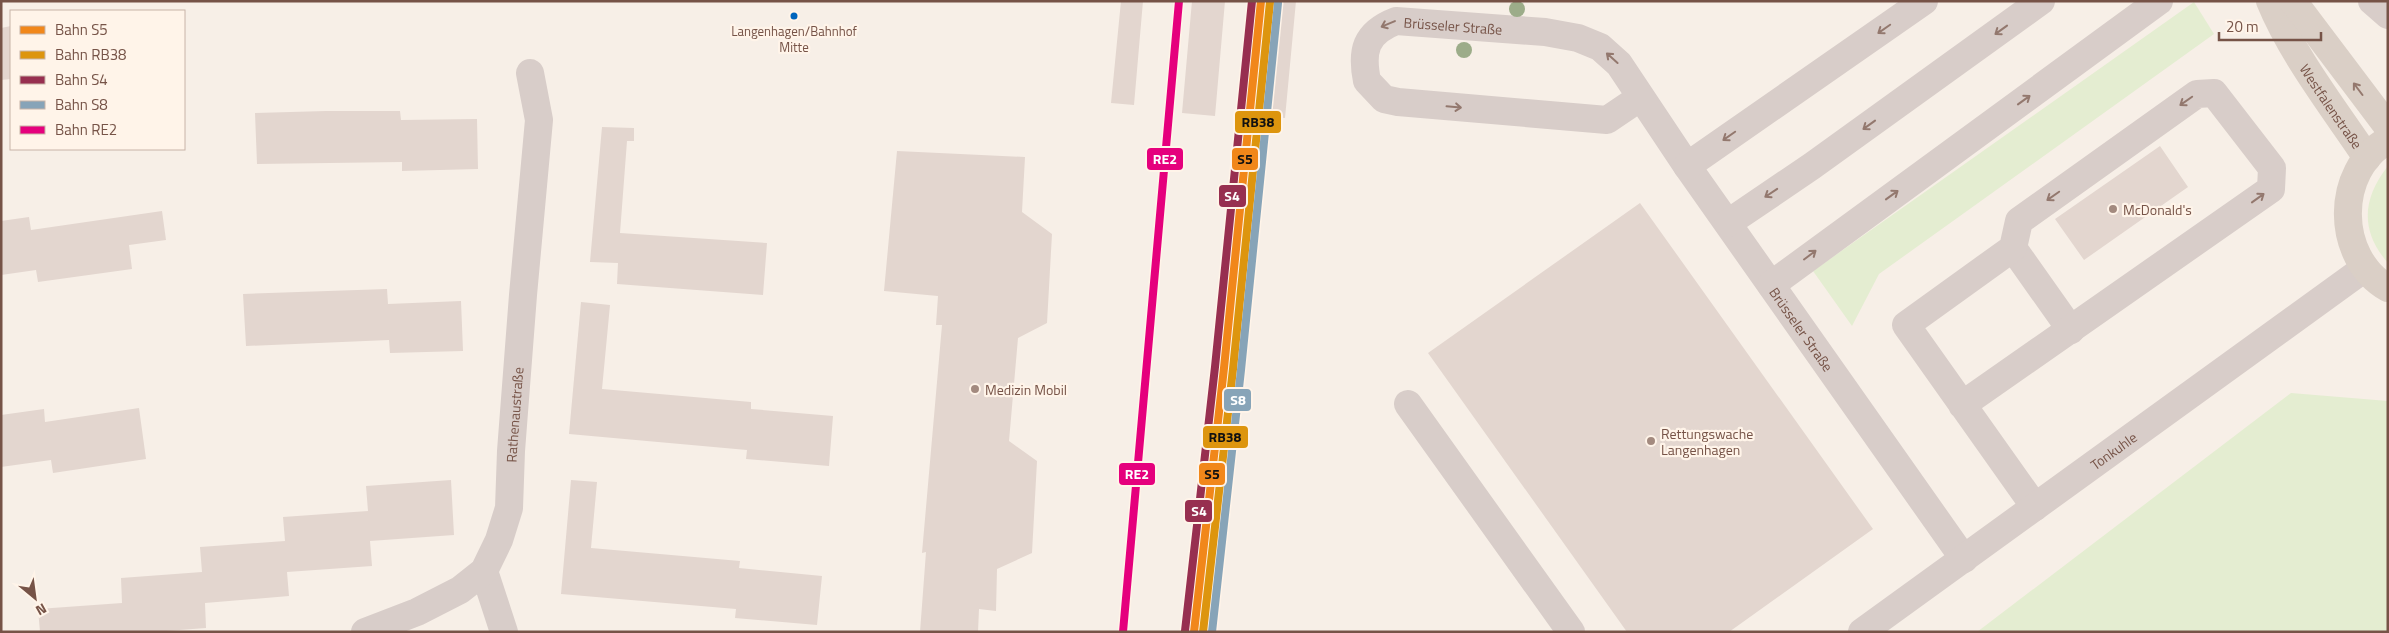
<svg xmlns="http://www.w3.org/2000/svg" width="2389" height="633" viewBox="0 0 2389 633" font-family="'Titillium Web',sans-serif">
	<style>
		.green { fill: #e4edd1 }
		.building { fill: #e3d6cf }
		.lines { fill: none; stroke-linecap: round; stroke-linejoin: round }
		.minor { stroke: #d8cdc9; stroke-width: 28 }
		.major { stroke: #dacfc6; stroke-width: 28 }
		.rail-1-casing { stroke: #fff4e9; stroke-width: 11 }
		.rail-2-casing { stroke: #fff4e9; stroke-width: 11 }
		.rail-3-casing { stroke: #fff4e9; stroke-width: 11 }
		.rail-4-casing { stroke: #fff4e9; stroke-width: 11 }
		.rail-5-casing { stroke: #fff4e9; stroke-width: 11 }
		.rail-1 { stroke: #f1871a; stroke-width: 8 }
		.rail-2 { stroke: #dd950e; stroke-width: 8 }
		.rail-3 { stroke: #972f50; stroke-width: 8 }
		.rail-4 { stroke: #87a4b8; stroke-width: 8 }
		.rail-5 { stroke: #e5007d; stroke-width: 8 }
		.tree { fill: #9cac89 }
		.oneway { stroke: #93786e }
		.oneway2 { stroke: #94786d }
		.bus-dot { fill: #0065bd; stroke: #fff4e9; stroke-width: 2 }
		.poi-dot { fill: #a38a7f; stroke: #fff4e9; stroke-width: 2 }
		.labels { text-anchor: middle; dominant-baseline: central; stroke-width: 4.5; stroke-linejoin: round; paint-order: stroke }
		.bus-label { font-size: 13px; fill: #765347; stroke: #fff4e9 }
		.street-label { font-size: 14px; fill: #765347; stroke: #fff4e9 }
		.poi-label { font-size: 14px; fill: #765347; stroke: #fff4e9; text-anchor: start }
		.line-badge { stroke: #fff4e9; stroke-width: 2 }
		.badge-label { font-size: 14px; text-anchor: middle; font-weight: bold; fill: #fff }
		.pale-badge-label { font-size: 14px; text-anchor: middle; font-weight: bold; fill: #111 }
	</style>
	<rect width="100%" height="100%" fill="#f7efe7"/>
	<path class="green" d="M2194,2L2214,34L1879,274L1852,326L1813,271Z
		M2388,166V263C2360,231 2362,199 2388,166Z
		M2291,393L2388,401V632H1977Z"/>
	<path class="building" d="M1121,1H1143L1134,105L1111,103Z
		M1192,1H1225L1215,116L1182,113Z
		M1273,1H1296L1285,118L1262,116Z
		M11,26V79L1,80V28Z
		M326,111H400L401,120L477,119L478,169L402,171V162L257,164L255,113Z
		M602,127L634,128V141H627L620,233L767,243L763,295L617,284L618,263L590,262Z
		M2160,146L2188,187L2084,260L2055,219Z
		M897,151L1025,157L1022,212L1052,234L1047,323L1018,338L1009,441L1037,461L1032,553L997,569L996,611L979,609L978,632H920L926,552L922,553L942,325H936L938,296L884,291Z
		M1640,203L1873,529L1729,632H1627L1428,353Z
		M162,211L166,240L129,245L132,269L38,282L36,270L1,275V221L29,217L31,230Z
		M387,289L388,304L461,301L463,351L390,353L389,340L246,346L243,294Z
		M581,302L610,305L602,389L751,402V409L833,416L829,466L746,459L747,450L569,434Z
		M139,408L146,459L53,473L51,460L1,467V415L44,409L45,422Z
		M451,480L454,535L370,541L372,566L287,572L289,596L205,603L206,628L153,632H40L38,609L122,603L121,578L202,572L200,547L285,541L283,517L368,511L366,486Z
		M571,480L597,482L591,548L740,561L739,568L822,576L817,625L735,618L736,609L561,594Z"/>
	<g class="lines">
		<g class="minor">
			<path d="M2372,1L2388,15"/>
			<path id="s1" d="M1641,97L1607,120L1398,102L1384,99L1367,81C1361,51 1365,33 1396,21L1545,32L1578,38L1600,47L1619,64L1687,166L1964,559"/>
			<path d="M1687,166L1924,1"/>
			<path d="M1728,223L1812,166L2041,1"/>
			<path d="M2013,248L2071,330"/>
			<path d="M1771,285L2159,1"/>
			<path d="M1408,404L1571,632"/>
			<path d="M1962,405L2271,189L2272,168L2214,93L2197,94L2019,221L2013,248L1906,325L2035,507"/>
			<path d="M484,571L504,632"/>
			<path id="s2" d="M365,632L417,612L460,590L484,571L499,540L509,508L511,451L523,295L539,120L530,73"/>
			<path id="s3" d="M1862,632L2365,268"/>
		</g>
		<g class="major">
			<path id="s4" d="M2270,1C2292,55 2335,110 2367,158"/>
			<path d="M2293,1L2388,127"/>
			<path d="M2388,140C2334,170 2335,258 2388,288"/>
		</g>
		<defs>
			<path id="rail-1" d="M1194,632L1224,368L1261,1"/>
			<path id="rail-2" d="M1203,632L1233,369L1270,2"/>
			<path id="rail-3" d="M1185,631L1215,367L1252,1"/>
			<path id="rail-4" d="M1212,632L1241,370L1278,3"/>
			<path id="rail-5" d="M1123,632L1179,1"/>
		</defs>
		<use href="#rail-1" class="rail-1-casing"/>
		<use href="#rail-2" class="rail-2-casing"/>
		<use href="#rail-3" class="rail-3-casing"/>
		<use href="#rail-4" class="rail-4-casing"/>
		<use href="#rail-5" class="rail-5-casing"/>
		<use href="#rail-1" class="rail-1"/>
		<use href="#rail-2" class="rail-2"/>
		<use href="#rail-3" class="rail-3"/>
		<use href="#rail-4" class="rail-4"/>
		<use href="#rail-5" class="rail-5"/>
	</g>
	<g class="tree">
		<circle cx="1517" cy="9" r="8"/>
		<circle cx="1464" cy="50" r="8"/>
	</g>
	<defs><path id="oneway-shaft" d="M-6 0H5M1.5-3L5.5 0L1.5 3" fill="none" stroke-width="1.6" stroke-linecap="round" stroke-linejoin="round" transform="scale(1.25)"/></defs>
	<g class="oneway">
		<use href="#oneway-shaft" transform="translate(1388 24) rotate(157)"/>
		<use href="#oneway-shaft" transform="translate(1884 29) rotate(145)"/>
		<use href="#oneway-shaft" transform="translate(2001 30) rotate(144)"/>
		<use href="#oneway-shaft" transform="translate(1612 58) rotate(-138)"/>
		<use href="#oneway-shaft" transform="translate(2024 100) rotate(-36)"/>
		<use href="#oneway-shaft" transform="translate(2186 101) rotate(145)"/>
		<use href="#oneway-shaft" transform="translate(1454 107) rotate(5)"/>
		<use href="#oneway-shaft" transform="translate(1869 125) rotate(144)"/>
		<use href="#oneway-shaft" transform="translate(1729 136) rotate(145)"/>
		<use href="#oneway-shaft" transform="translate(1771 193) rotate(146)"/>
		<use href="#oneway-shaft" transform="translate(1892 195) rotate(-36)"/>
		<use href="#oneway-shaft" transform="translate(2053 196) rotate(145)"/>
		<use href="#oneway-shaft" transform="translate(2258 198) rotate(-36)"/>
		<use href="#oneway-shaft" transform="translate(1810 255) rotate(-37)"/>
	</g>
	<use class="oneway2" href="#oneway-shaft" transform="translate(2358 89) rotate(-127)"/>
	<circle class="bus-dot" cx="794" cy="16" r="4.5"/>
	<g class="poi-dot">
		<circle cx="2113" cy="209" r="5"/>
		<circle cx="975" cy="389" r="5"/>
		<circle cx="1651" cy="441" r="5"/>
	</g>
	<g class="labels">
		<g class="bus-label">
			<text x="794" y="31">Langenhagen/Bahnhof<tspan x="794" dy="16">Mitte</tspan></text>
		</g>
		<g class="street-label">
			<text stroke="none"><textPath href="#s1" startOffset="422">Brüsseler Straße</textPath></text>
			<text stroke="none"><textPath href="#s4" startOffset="122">Westfalenstraße</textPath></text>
			<text stroke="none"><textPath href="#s1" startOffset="919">Brüsseler Straße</textPath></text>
			<text stroke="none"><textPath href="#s2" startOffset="296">Rathenaustraße</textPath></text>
			<text stroke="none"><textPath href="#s3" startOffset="310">Tonkuhle</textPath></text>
		</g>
		<g class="poi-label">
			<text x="2123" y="209">McDonald's</text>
			<text x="985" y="389">Medizin Mobil</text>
			<text x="1661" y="433">Rettungswache<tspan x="1661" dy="16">Langenhagen</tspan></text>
		</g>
	</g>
	<g class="line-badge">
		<rect x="1234" y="110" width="48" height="24" rx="5" fill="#dd950e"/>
		<rect x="1146" y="147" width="38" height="24" rx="5" fill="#e5007d"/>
		<rect x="1231" y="147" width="28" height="24" rx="5" fill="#f1871a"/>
		<rect x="1218" y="184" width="29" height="24" rx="5" fill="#972f50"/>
		<rect x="1223" y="388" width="29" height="24" rx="5" fill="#87a4b8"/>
		<rect x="1202" y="425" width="47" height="24" rx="5" fill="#dd950e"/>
		<rect x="1118" y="462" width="38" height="24" rx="5" fill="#e5007d"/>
		<rect x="1198" y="462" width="28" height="24" rx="5" fill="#f1871a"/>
		<rect x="1184" y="499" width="29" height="24" rx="5" fill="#972f50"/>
	</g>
	<g class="badge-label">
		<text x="1165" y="164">RE2</text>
		<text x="1232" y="201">S4</text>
		<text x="1238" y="405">S8</text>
		<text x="1137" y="479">RE2</text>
		<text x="1199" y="516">S4</text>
	</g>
	<g class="pale-badge-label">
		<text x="1258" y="127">RB38</text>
		<text x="1245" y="164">S5</text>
		<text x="1225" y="442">RB38</text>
		<text x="1212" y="479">S5</text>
	</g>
	<rect width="2389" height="633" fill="none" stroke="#765347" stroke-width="5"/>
	<rect x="10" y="10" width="175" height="140" fill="#fff4e9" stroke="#c8b4a8"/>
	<rect x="20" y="26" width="25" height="8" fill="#f1871a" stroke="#c8b4a8"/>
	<text x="55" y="35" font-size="15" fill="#765347">Bahn S5</text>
	<rect x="20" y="51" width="25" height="8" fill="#dd950e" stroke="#c8b4a8"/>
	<text x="55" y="60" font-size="15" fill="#765347">Bahn RB38</text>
	<rect x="20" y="76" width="25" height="8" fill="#972f50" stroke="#c8b4a8"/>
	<text x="55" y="85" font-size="15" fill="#765347">Bahn S4</text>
	<rect x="20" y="101" width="25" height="8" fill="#87a4b8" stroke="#c8b4a8"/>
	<text x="55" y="110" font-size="15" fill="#765347">Bahn S8</text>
	<rect x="20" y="126" width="25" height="8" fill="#e5007d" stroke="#c8b4a8"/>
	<text x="55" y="135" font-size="15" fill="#765347">Bahn RE2</text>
	<g transform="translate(35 598) rotate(151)" stroke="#fff4e9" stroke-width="4" paint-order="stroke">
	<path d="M0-4L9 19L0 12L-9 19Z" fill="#765347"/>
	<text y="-8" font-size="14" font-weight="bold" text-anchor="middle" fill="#765347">N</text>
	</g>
	<path d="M2219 32v8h102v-8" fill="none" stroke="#765347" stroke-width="2.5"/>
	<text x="2226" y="32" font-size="15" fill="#765347" stroke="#fff4e9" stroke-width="4" paint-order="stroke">20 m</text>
</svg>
